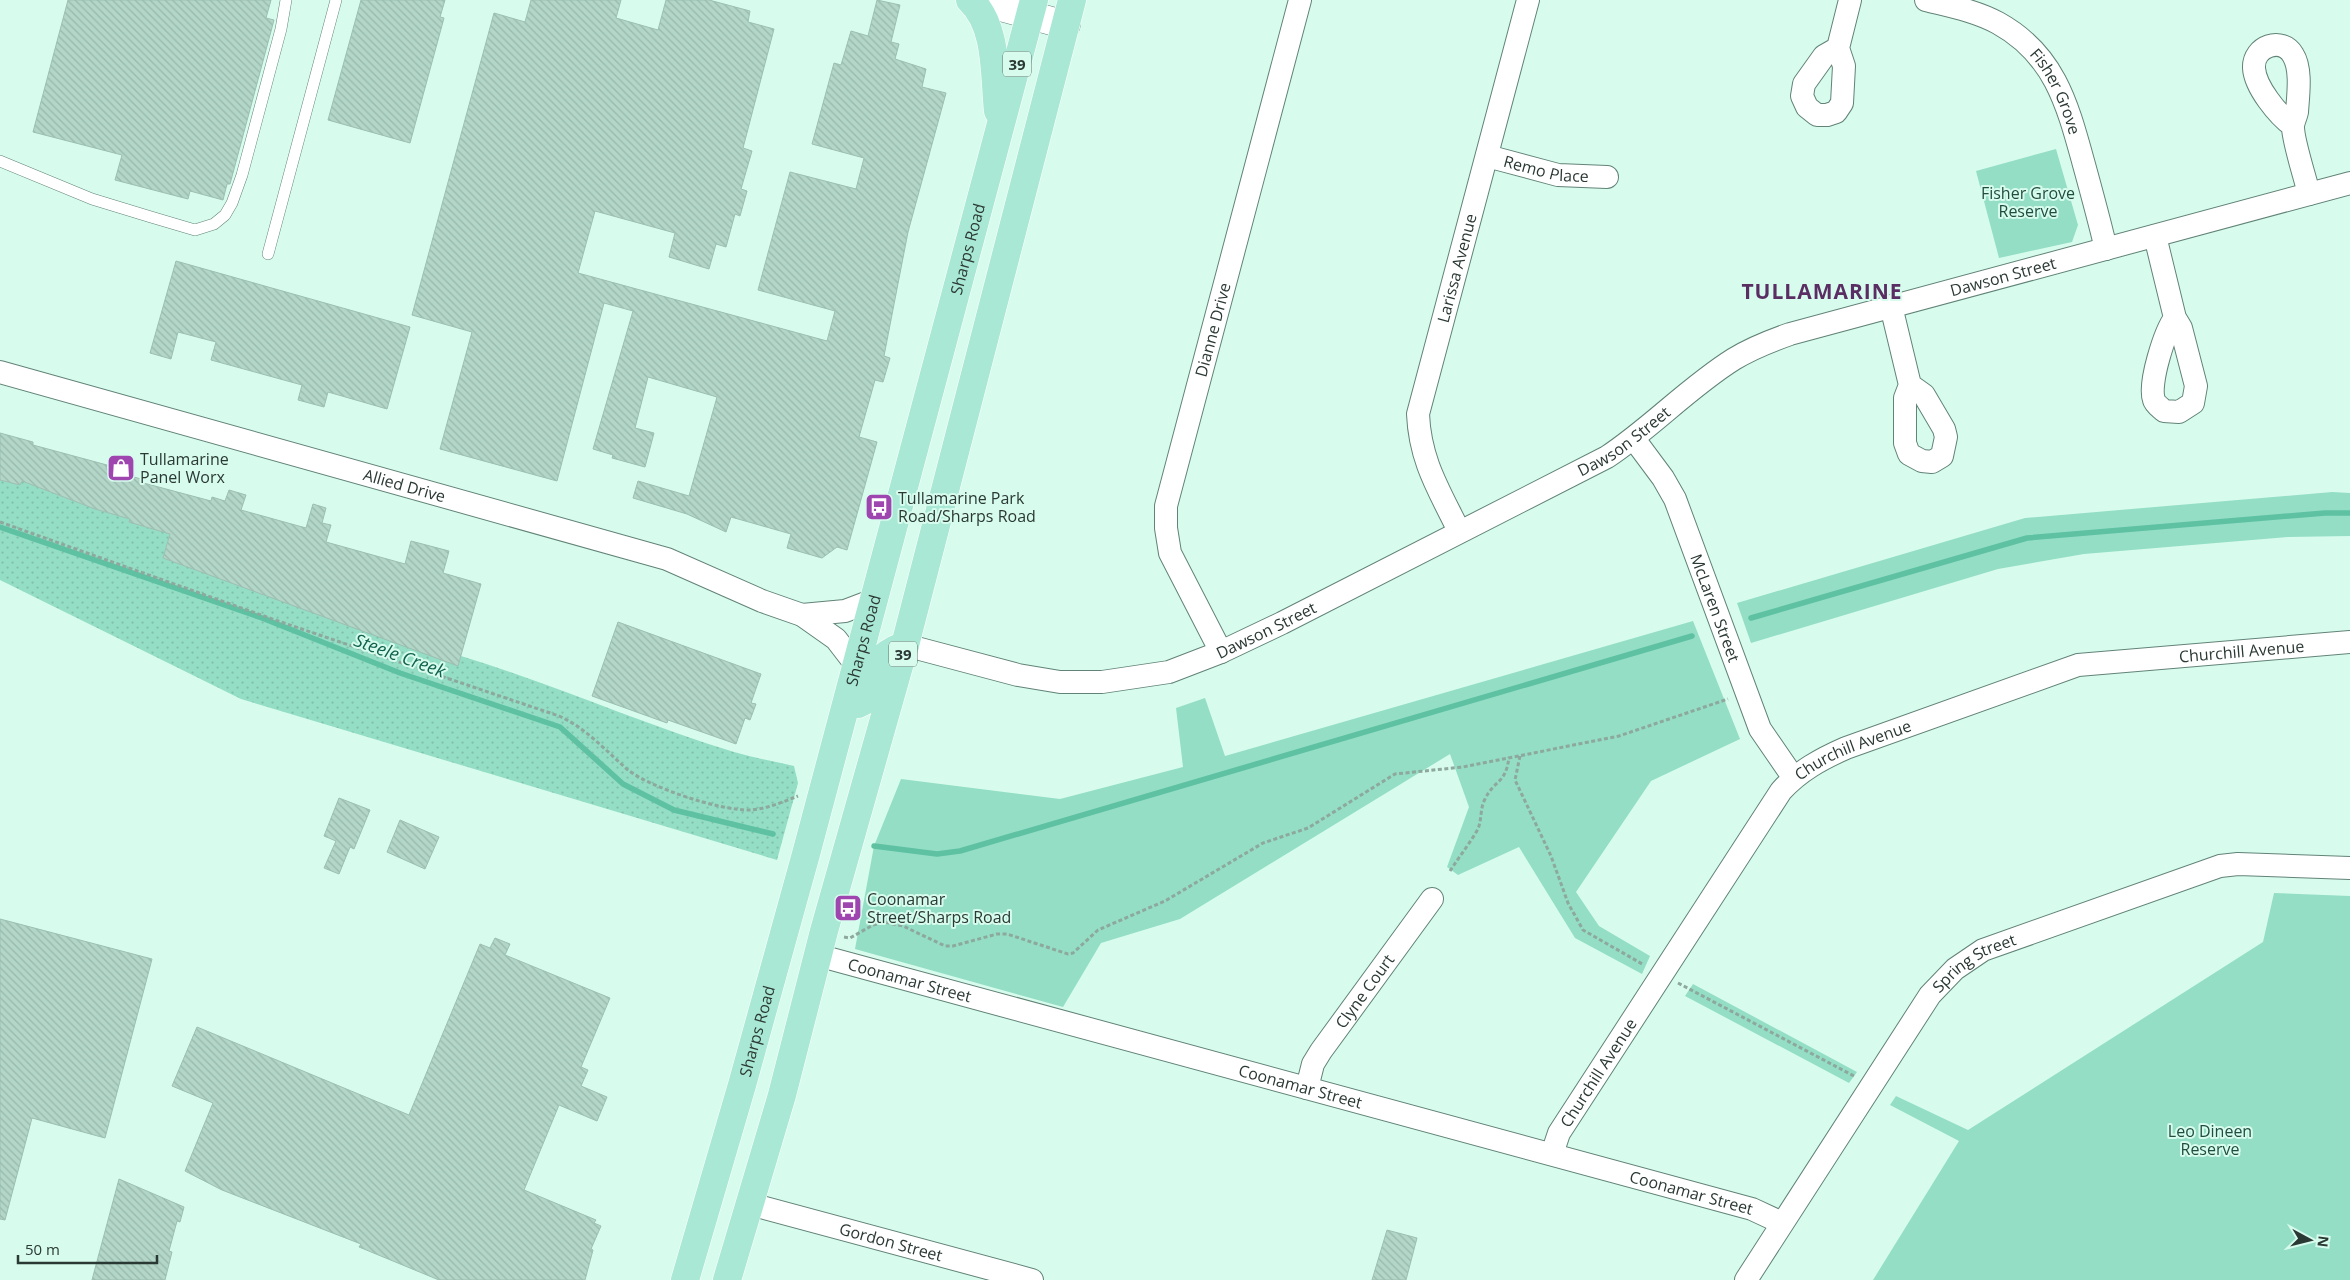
<svg xmlns="http://www.w3.org/2000/svg" width="2350" height="1280" viewBox="0 0 2350 1280" font-family="'Open Sans',sans-serif">
	<style>
		.grass { fill: url(#grass-dots) }
		.park { fill: #94dec5 }
		.lines { fill: none; stroke-linecap: round; stroke-linejoin: round }
		.stream { stroke: #5dc1a2; stroke-width: 5.5 }
		.building { fill: url(#building-back-hatch); stroke: #9cbfb2 }
		.lane-casing { stroke: #628377; stroke-width: 12 }
		.street-casing { stroke: #628377; stroke-width: 24 }
		.secondary-casing { stroke: #628377; stroke-width: 29 }
		.primary-casing { stroke: #fff; stroke-width: 29 }
		.path { stroke: #8da89d; stroke-width: 3; stroke-dasharray: 4 2.5; stroke-linecap: butt }
		.lane { stroke: #fff; stroke-width: 11 }
		.street { stroke: #fff; stroke-width: 22 }
		.secondary { stroke: #fff; stroke-width: 28 }
		.primary { stroke: #a9e8d4; stroke-width: 28 }
		.labels { text-anchor: middle; dominant-baseline: central; stroke-width: 4; stroke-linejoin: round; paint-order: stroke }
		.shield { fill: #d7fcee; stroke: #5f746c; stroke-width: 1 }
		.shield-label { font-size: 15px; font-weight: bold; fill: #2b3934 }
		.street-label { font-size: 16px; fill: #2b3934; stroke: #d7fcee }
		.park-label { font-size: 16px; fill: #214d3f; stroke: #d7fcee }
		.poi-label { font-size: 16px; fill: #2b3934; stroke: #d7fcee; text-anchor: start }
		.water-label { font-size: 18px; font-style: italic; fill: #11624d; stroke: #d7fcee }
		.district-label { font-size: 21px; font-weight: bold; letter-spacing: 1px; fill: #5a2e63; stroke: #d7fcee }
	</style>
	<defs>
		<pattern id="grass-dots" width="8" height="8" patternUnits="userSpaceOnUse" patternTransform="scale(1.25)"><rect width="8" height="8" fill="#94dec5"/><path d="M2 2h.1M6 6h.1" fill="none" stroke="#80bfaa" stroke-width="1.8" stroke-linecap="round"/></pattern>
		<pattern id="building-back-hatch" width="6" height="6" patternUnits="userSpaceOnUse" patternTransform="scale(1.25)"><rect width="6" height="6" fill="#b2d6c8"/><path d="M-1 5l2 2M0 0l6 6M5-1l2 2" fill="none" stroke="#99b8ac"/></pattern>
	</defs>
	<rect width="100%" height="100%" fill="#d7fcee"/>
	<path class="grass" d="M0,480L20,485L22,481L95,509L130,519L129,522L170,534L163,558L458,665L461,656C553,684 642,724 734,752C754,758 774,761 794,766L798,783L777,860L241,699L0,580Z"/>
	<path class="park" d="M2056,149L2078,225L2072,242L1999,258L1976,171Z
		M2332,492L2350,493V536L2288,537L2084,554L1998,569L1751,643L1737,603L2025,518Z
		M1693,621L1740,739L1651,781L1576,892L1599,926L1650,956L1642,974L1575,938L1519,847L1458,875L1447,867L1469,807L1450,754L1180,919L1101,943L1063,1007L855,949L874,846L901,779L1060,799L1183,767L1176,708L1205,698L1225,756Z
		M2274,893L2350,896V1280H1873L1959,1141L1890,1105L1896,1096L1968,1130L2263,942Z
		M1693,984L1857,1072L1849,1083L1685,996Z"/>
	<g class="lines">
		<path class="stream" d="M0,527L262,618L400,673L560,727L623,784L674,810L773,834
			M1751,618L2027,538L2325,513H2350
			M874,846L937,854L960,851L1692,636"/>
	</g>
	<path class="building" d="M68,0H271L266,18L274,20L230,184H227L223,200L190,191L188,199L115,180L122,155L33,132Z
		M361,0H445L440,17L444,18L410,143L328,120Z
		M531,0H621L616,18L658,30L666,0H709L750,11L748,22L774,29L743,148L752,151L741,189L747,191L740,216L735,214L726,247L716,244L709,269L669,257L675,233L595,211L578,273L827,341L835,311L758,290L790,172L856,189L864,158L812,144L834,63L841,65L851,31L868,36L877,0L900,5L891,42L899,44L895,59L926,69L922,87L946,93L908,232L884,356L890,358L883,382L875,380L859,437L877,442L847,550L837,547L822,558L787,548L791,534L731,517L726,532L687,514L633,498L638,481L689,496L717,397L648,377L635,428L654,433L645,467L612,458L613,455L593,449L633,311L604,303L557,481L440,449L472,332L412,315L494,13L525,22Z
		M176,261L410,327L387,409L328,392L324,407L298,400L302,385L211,360L216,342L178,332L171,359L150,353Z
		M0,433L33,442V445L107,465L106,469L141,479L140,482L181,493L211,501L212,497L225,501L229,490L246,495L241,510L306,528L313,504L326,508L322,523L331,525L326,542L405,564L411,541L449,551L443,573L481,584L458,666L163,558L170,534L129,522L130,519L95,509L22,481L20,485L0,480Z
		M618,622L761,674L751,703L756,704L750,720L745,718L736,744L668,720L667,723L592,696Z
		M339,798L370,810L354,849L350,847L339,874L324,868L336,841L324,836Z
		M400,820L439,837L425,869L387,852Z
		M0,919L152,959L105,1138L32,1118L5,1220L0,1219Z
		M495,938L510,944L505,955L610,998L581,1067L588,1070L581,1086L607,1097L597,1121L559,1105L524,1190L596,1220L594,1223L601,1226L591,1249L593,1250L585,1280H439L359,1247L361,1244L222,1190L185,1171L213,1103L172,1086L197,1027L409,1115L480,944L490,948Z
		M119,1179L184,1207L180,1222L177,1221L169,1251L172,1252L165,1280H92Z
		M1387,1230L1417,1238L1406,1280H1372Z"/>
	<g class="lines">
		<defs>
			<path id="lane" d="M0,161L92,199L151,217L195,230L214,224L225,215L232,203L242,175L281,29L286,0
				M268,254L336,0"/>
			<g id="street">
				<path id="s1" d="M1926,0C1950,6 1976,11 1998,23C2054,54 2067,103 2083,161C2091,190 2099,219 2106,249"/>
				<path d="M1838,48L1824,56L1804,84L1802,96L1807,107L1817,115H1827L1836,112L1842,103L1844,66L1838,48L1850,0"/>
				<path d="M2293,126C2278,115 2255,87 2254,68C2253,46 2282,36 2293,55C2302,69 2298,96 2297,112C2296,117 2293,122 2293,127C2293,141 2305,177 2309,194"/>
				<path id="s2" d="M1487,156L1558,175L1607,177"/>
				<path d="M2155,236L2175,318L2181,328L2196,386L2193,403L2179,412L2164,411C2161,408 2155,404 2154,400C2148,384 2165,331 2175,318"/>
				<path d="M1891,306L1910,385L1905,398V443L1909,454L1922,461L1932,462L1942,456L1946,437L1944,429L1924,395L1910,385"/>
				<path id="s3" d="M0,372L667,559L762,601L802,615L836,639L856,665"/>
				<path id="s4" d="M1634,439L1663,478L1675,499L1760,729L1793,777"/>
				<path id="s5" d="M1459,531C1439,490 1420,461 1418,414L1528,0"/>
				<path d="M802,615L845,611L874,600"/>
				<path id="s6" d="M905,645L1018,675L1060,682H1102L1169,672L1221,652L1282,623L1607,457C1651,428 1689,387 1734,359C1752,348 1770,341 1790,334L2350,183"/>
				<path id="s7" d="M1221,652L1170,553L1166,528V506L1300,0"/>
				<path id="s8" d="M817,955L1752,1209L1782,1223"/>
				<path id="s9" d="M1307,1088L1313,1064L1321,1051L1432,899"/>
				<path id="s10" d="M1552,1154L1559,1133L1781,791C1799,771 1821,759 1846,748L2078,665L2350,642"/>
				<path id="s11" d="M750,1204L1032,1280"/>
				<path id="s12" d="M1746,1280L1930,995L1955,969L1983,950L2220,866L2238,864L2350,868"/>
			</g>
			<path id="secondary" d="M975,0L1066,25"/>
			<g id="primary">
				<path d="M970,0C998,26 994,76 998,111"/>
				<path d="M858,704L866,700C875,669 872,658 905,645"/>
				<path id="s13" d="M685,1280L742,1085L806,854L1034,0"/>
				<path d="M727,1280L782,1095L824,931L905,645L1072,0"/>
			</g>
		</defs>
		<use href="#lane" class="lane-casing"/>
		<use href="#street" class="street-casing"/>
		<use href="#secondary" class="secondary-casing"/>
		<use href="#primary" class="primary-casing"/>
		<path class="path" d="M0,522L278,621L559,716C586,728 606,751 628,770C651,788 721,811 750,810C766,809 783,802 798,796
			M1520,756L1515,780L1551,856L1568,903L1583,930L1644,965
			M1450,871C1459,857 1470,843 1478,829C1482,819 1480,808 1485,799C1494,780 1506,784 1509,757
			M844,937L850,938L873,925L884,922L903,926L945,946H953L997,934H1007L1068,954L1073,953L1098,930L1165,901L1263,843L1308,828L1395,774L1463,767L1619,736L1728,699
			M1678,983L1854,1076"/>
		<use href="#lane" class="lane"/>
		<use href="#street" class="street"/>
		<use href="#secondary" class="secondary"/>
		<use href="#primary" class="primary"/>
	</g>
	<defs>
		<symbol id="shop-square" viewBox="-11 -11 22 22"><rect x="-9" y="-9" width="18" height="18" rx="4" fill="#9e45b0" stroke="#d7fcee"/><path d="M-5-2.5h2.3a2.7 3.5 0 0 1 5.4 0H5L5.5 6h-11ZM-1.5-2.5h3a1.5 2.3 0 0 0-3 0Z" fill="#fff"/></symbol>
		<symbol id="bus-square" viewBox="-11 -11 22 22"><rect x="-9" y="-9" width="18" height="18" rx="4" fill="#9e45b0" stroke="#d7fcee"/><path d="M-5-6H5V4H4V6H2V4H-2V6H-4V4H-5ZM-3.5-4V0h7V-4ZM-3.5 1.2v1.5H-2V1.2ZM2 1.2v1.5H3.5V1.2Z" fill="#fff"/></symbol>
	</defs>
	<g fill-rule="evenodd">
		<use href="#shop-square" x="105" y="452" width="32" height="32"/>
		<use href="#bus-square" x="863" y="491" width="32" height="32"/>
		<use href="#bus-square" x="832" y="892" width="32" height="32"/>
	</g>
	<g class="labels">
		<g class="shield">
			<rect x="1003" y="51.5" width="28" height="25" rx="4"/>
			<rect x="889" y="641.5" width="28" height="25" rx="4"/>
		</g>
		<g class="shield-label">
			<text x="1017" y="64">39</text>
			<text x="903" y="654">39</text>
		</g>
		<g class="street-label">
			<text stroke="none"><textPath href="#s1" startOffset="168">Fisher Grove</textPath></text>
			<text stroke="none"><textPath href="#s2" startOffset="61">Remo Place</textPath></text>
			<text stroke="none"><textPath href="#s13" startOffset="1069">Sharps Road</textPath></text>
			<text stroke="none"><textPath href="#s5" startOffset="276">Larissa Avenue</textPath></text>
			<text stroke="none"><textPath href="#s6" startOffset="1200">Dawson Street</textPath></text>
			<text stroke="none"><textPath href="#s7" startOffset="341">Dianne Drive</textPath></text>
			<text stroke="none"><textPath href="#s6" startOffset="780">Dawson Street</textPath></text>
			<text stroke="none"><textPath href="#s3" startOffset="420">Allied Drive</textPath></text>
			<text stroke="none"><textPath href="#s4" startOffset="189">McLaren Street</textPath></text>
			<text stroke="none"><textPath href="#s6" startOffset="375">Dawson Street</textPath></text>
			<text stroke="none"><textPath href="#s13" startOffset="664">Sharps Road</textPath></text>
			<text stroke="none"><textPath href="#s10" startOffset="919">Churchill Avenue</textPath></text>
			<text stroke="none"><textPath href="#s10" startOffset="514">Churchill Avenue</textPath></text>
			<text stroke="none"><textPath href="#s12" startOffset="395">Spring Street</textPath></text>
			<text stroke="none"><textPath href="#s8" startOffset="96">Coonamar Street</textPath></text>
			<text stroke="none"><textPath href="#s9" startOffset="114">Clyne Court</textPath></text>
			<text stroke="none"><textPath href="#s13" startOffset="259">Sharps Road</textPath></text>
			<text stroke="none"><textPath href="#s10" startOffset="94">Churchill Avenue</textPath></text>
			<text stroke="none"><textPath href="#s8" startOffset="501">Coonamar Street</textPath></text>
			<text stroke="none"><textPath href="#s8" startOffset="906">Coonamar Street</textPath></text>
			<text stroke="none"><textPath href="#s11" startOffset="146">Gordon Street</textPath></text>
		</g>
		<g class="park-label">
			<text x="2028" y="193">Fisher Grove<tspan x="2028" dy="18">Reserve</tspan></text>
			<text x="2210" y="1131">Leo Dineen<tspan x="2210" dy="18">Reserve</tspan></text>
		</g>
		<g class="poi-label">
			<text x="140" y="459">Tullamarine<tspan x="140" dy="18">Panel Worx</tspan></text>
			<text x="898" y="498">Tullamarine Park<tspan x="898" dy="18">Road/Sharps Road</tspan></text>
			<text x="867" y="899">Coonamar<tspan x="867" dy="18">Street/Sharps Road</tspan></text>
		</g>
		<g class="water-label">
			<text transform="translate(400 655) rotate(20)">Steele Creek</text>
		</g>
		<g class="district-label">
			<text x="1822" y="291">TULLAMARINE</text>
		</g>
	</g>
	<g transform="translate(2310 1240) rotate(97)" stroke="#d7fcee" stroke-width="4" paint-order="stroke">
	<path d="M0-4L9 19L0 12L-9 19Z" fill="#2b3934"/>
	<text y="-8" font-size="14" font-weight="bold" text-anchor="middle" fill="#2b3934">N</text>
	</g>
	<path d="M18 1255v8h139v-8" fill="none" stroke="#2b3934" stroke-width="2.5"/>
	<text x="25" y="1255" font-size="15" fill="#2b3934" stroke="#d7fcee" stroke-width="4" paint-order="stroke">50 m</text>
</svg>
